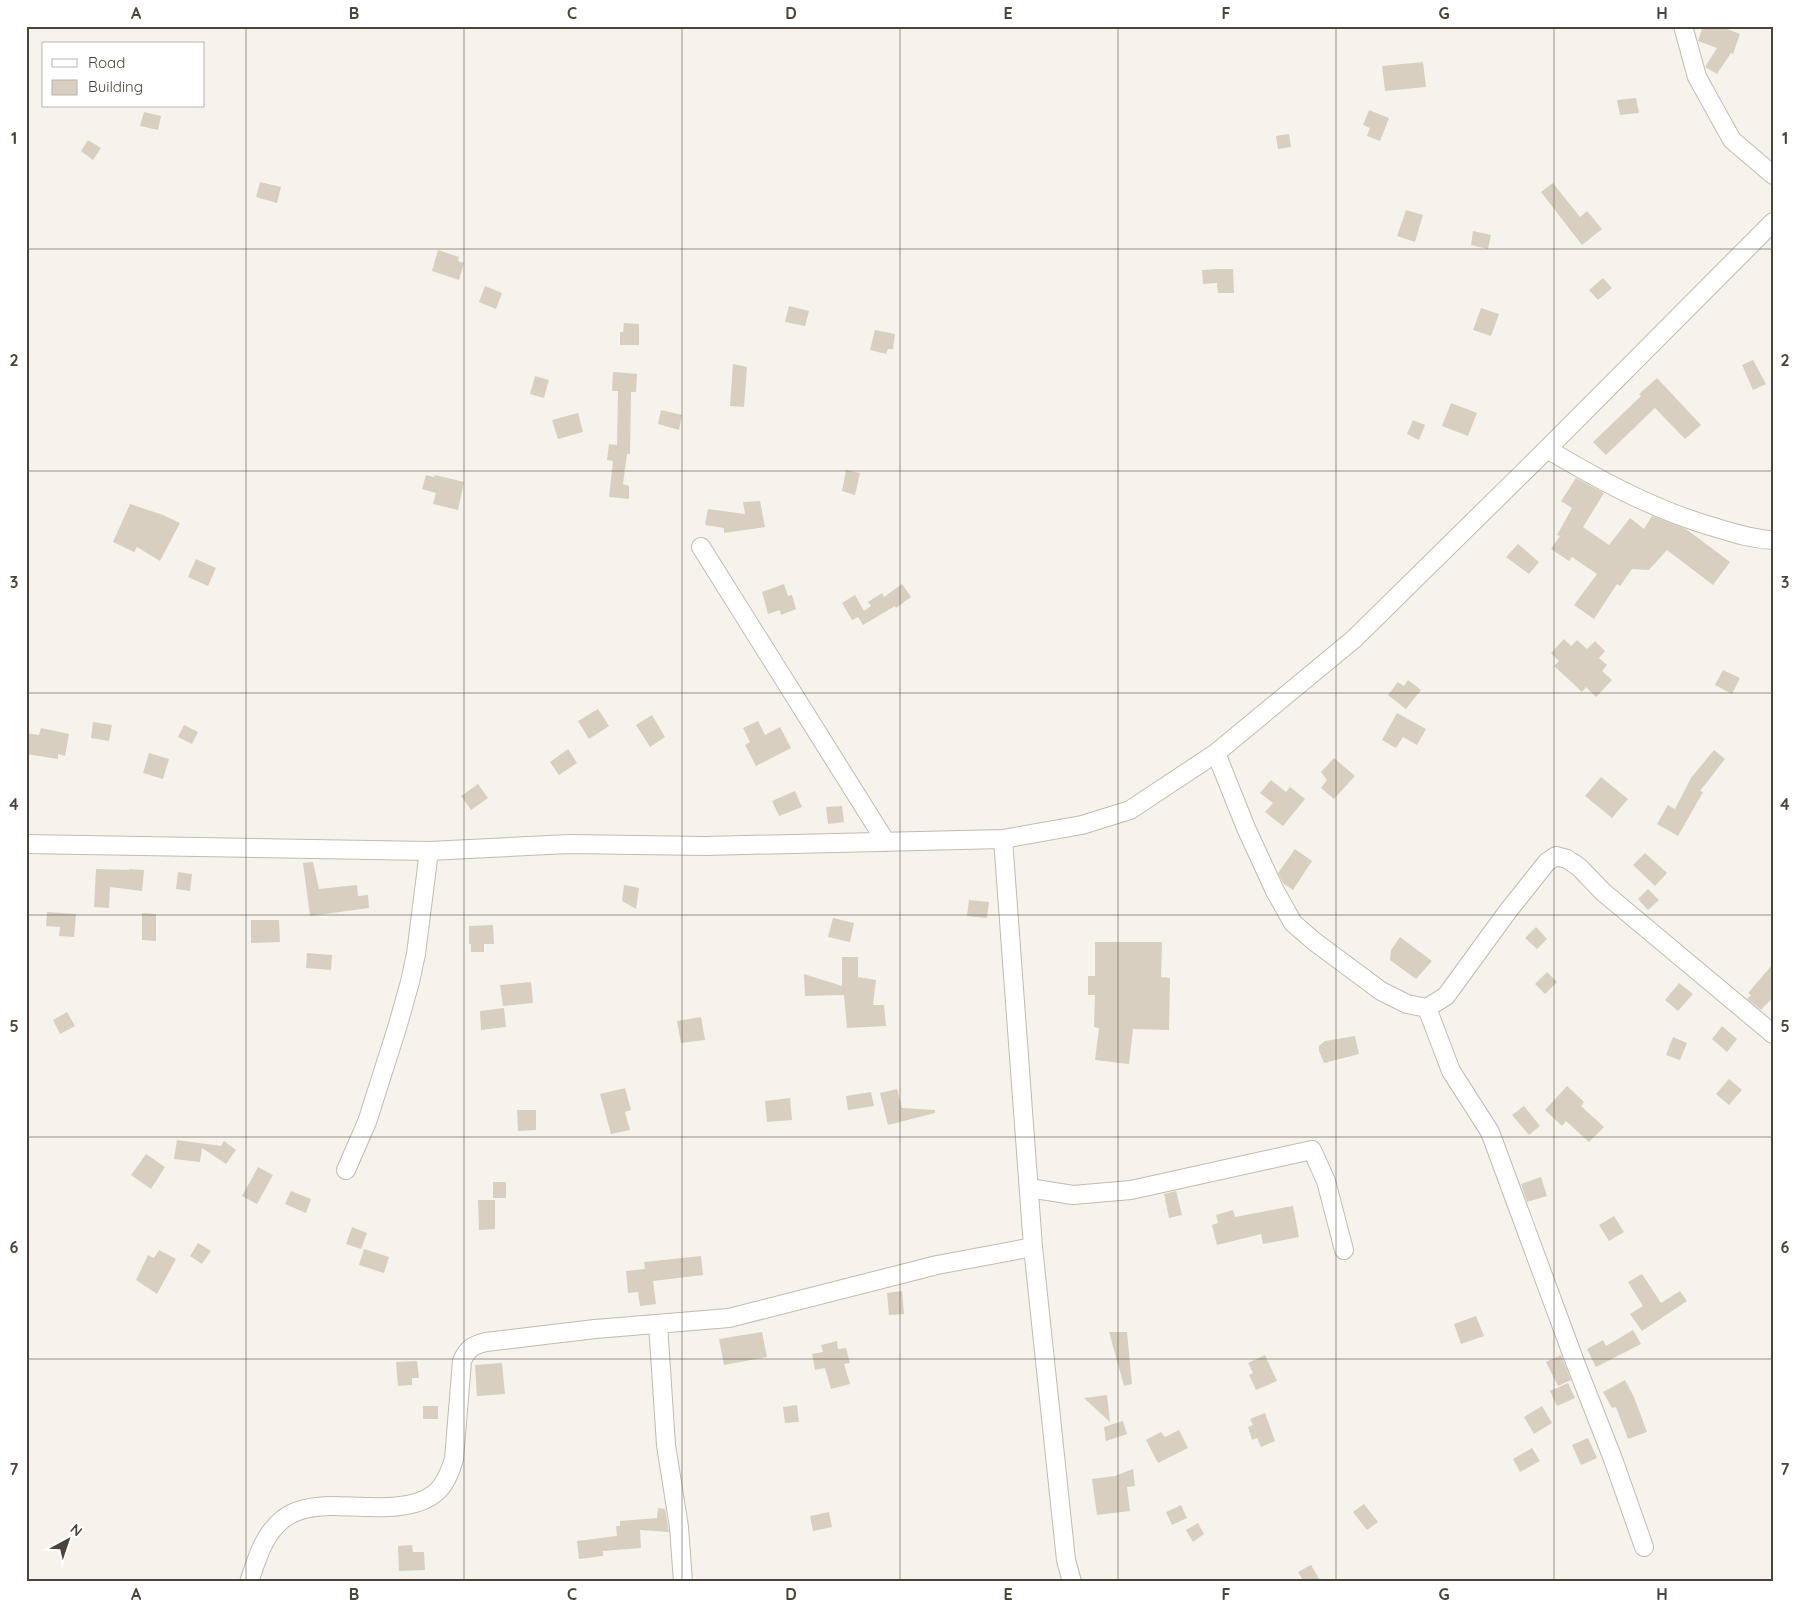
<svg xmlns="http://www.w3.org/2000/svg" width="1799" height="1608" viewBox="0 0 1799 1608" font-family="Quicksand,sans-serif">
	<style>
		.building { fill: #d8cfc1 }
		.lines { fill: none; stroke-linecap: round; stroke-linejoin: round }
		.minor-casing { stroke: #c2bbae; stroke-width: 20 }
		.minor { stroke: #fff; stroke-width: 18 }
		.grid { fill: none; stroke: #4b4439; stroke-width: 1; stroke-opacity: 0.55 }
		.neatline { fill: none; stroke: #4b4439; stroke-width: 2 }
		.grid-label { font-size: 16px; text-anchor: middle; font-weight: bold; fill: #4b4439 }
	</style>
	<rect width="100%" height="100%" fill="#f6f3ec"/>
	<path class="building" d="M1703,26H1719L1740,34L1733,54L1731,53L1717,74L1705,67L1717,48L1698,41Z
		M1423,62L1426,87L1385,91L1382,66Z
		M1636,98L1639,113L1620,115L1617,100Z
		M1369,110L1389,118L1380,141L1367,136L1370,128L1363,125Z
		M144,112L161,116L158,130L140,126Z
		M1289,134L1291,147L1278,149L1276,136Z
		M88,140L101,148L93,160L81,151Z
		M260,182L281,187L277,203L256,197Z
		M1553,183L1580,217L1587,211L1602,229L1582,245L1541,192Z
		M1406,210L1423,215L1415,242L1397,236Z
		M1473,231L1491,235L1488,249L1471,245Z
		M438,250L459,257L458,261L464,263L459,280L432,271Z
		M1217,269H1233L1234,293H1218L1217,283L1203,284L1202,270Z
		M1603,278L1612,288L1598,300L1589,290Z
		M485,286L502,293L496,309L479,302Z
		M789,306L809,311L805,326L785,322Z
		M1481,308L1499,314L1491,336L1473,330Z
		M624,323L639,324V345H620V332H623Z
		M875,330L895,334L893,349H888L886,354L870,350Z
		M1753,360L1766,384L1753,390L1742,365Z
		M733,364L747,367L744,407L730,406Z
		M613,372L637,374L636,392H631L630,454H627L623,484L629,486V499L609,497L613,461L607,460L609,444L617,445L618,391H612Z
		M535,376L549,380L544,398L530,394Z
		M1657,378L1701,425L1685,439L1655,408L1606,455L1593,442L1641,396L1639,394Z
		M1451,403L1477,413L1468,436L1442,426Z
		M661,410L682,415L679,430L658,424Z
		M578,413L583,432L558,439L552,420Z
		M1413,420L1425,425L1419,440L1407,434Z
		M846,470L860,473L855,495L842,491Z
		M426,475L434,477L435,475L464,482L458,510L433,504L436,493L422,489Z
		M1576,478L1604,493L1583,527L1609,545L1630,518L1644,529L1652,516L1686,529L1730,562L1713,585L1667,550L1649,570L1632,569L1620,586L1617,584L1594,619L1574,605L1597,574L1572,557L1569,561L1551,549L1560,536L1557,535L1572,508L1561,501Z
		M760,501L765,527L724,533V528L705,525L708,509L745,514L743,502Z
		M130,504L163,515L180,523L160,561L137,547L134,552L113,542Z
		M1518,544L1539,562L1529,574L1506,557Z
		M196,559L216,568L208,586L188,577Z
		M784,584L788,596L792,595L796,609L781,615L780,610L768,614L762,592Z
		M902,584L911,597L896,608L895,606L863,625L858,617L852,620L842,603L855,595L864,611L871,606L868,602L882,593L884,597Z
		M1564,639L1571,646L1577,640L1587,649L1595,641L1605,651L1599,658L1607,665L1602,671L1612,680L1596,697L1586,687L1582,692L1554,666L1559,661L1551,653Z
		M1723,670L1740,678L1732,694L1715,685Z
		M1408,680L1421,690L1406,709L1388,695L1398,682L1404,686Z
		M598,709L609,726L589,739L578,721Z
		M1397,713L1426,729L1417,745L1403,737L1396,748L1382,740Z
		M652,715L665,737L650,747L636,725Z
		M758,721L765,735L780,727L791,748L756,766L745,745L750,742L743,728Z
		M93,722L112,725L109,741L91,738Z
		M184,725L198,732L192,744L178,737Z
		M41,728L69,734L65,756L58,754V759L26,754V733L39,735Z
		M568,749L577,763L559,775L550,762Z
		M1714,750L1725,759L1700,791L1703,792L1678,836L1657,824L1668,805L1675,809L1691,778Z
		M149,753L169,759L163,779L143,773Z
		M1334,758L1355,776L1334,799L1321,788L1327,780L1321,772Z
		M1601,777L1628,799L1612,818L1585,796Z
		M1271,780L1286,792L1290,787L1305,799L1283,826L1265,812L1273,803L1260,793Z
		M478,784L488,798L471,810L461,796Z
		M795,791L802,807L779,816L772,801Z
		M842,806L844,822L828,824L826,807Z
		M1295,849L1312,861L1293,890L1283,883L1278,873Z
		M1645,853L1667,873L1655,886L1633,865Z
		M313,862L319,889L357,885L358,896L368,895L369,908L310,916L303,863Z
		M96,869L129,870V869L144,870L142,891L110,887L109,908L94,907Z
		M178,872L192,874L190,891L176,889Z
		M624,885L639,888L636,909L622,901Z
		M1648,889L1659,900L1648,910L1638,899Z
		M969,900L989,902L987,918L967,916Z
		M47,912L76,914L74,937L59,936L60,927L46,926Z
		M142,913L156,914V941L142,940Z
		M833,918L854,923L850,942L828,937Z
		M251,920H279L280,942L251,943Z
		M493,925L494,944H484V952H471V944H469V926Z
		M1536,927L1547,939L1537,949L1525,938Z
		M1400,937L1432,961L1416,979L1390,960L1391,950Z
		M1095,942H1162L1161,977L1170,978L1169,1030L1133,1029L1129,1064L1095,1060L1099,1028L1094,1027L1095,995H1088V976H1095Z
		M307,953L332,955L331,970L306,968Z
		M842,957H858V977L876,980L873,1005H884L886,1026L847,1028L844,995L805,996L804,974L842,986Z
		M1773,964V997L1761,1010L1747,999L1751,995L1748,993Z
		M1547,972L1557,982L1545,994L1535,984Z
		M531,982L533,1003L503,1006L500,985Z
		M1679,983L1693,994L1678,1011L1665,1000Z
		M504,1008L506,1027L481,1030L480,1011Z
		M67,1012L75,1026L60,1034L53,1020Z
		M701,1017L705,1040L681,1043L677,1021Z
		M1722,1026L1737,1039L1727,1052L1712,1039Z
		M1355,1036L1359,1054L1324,1063L1319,1051V1046L1325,1041Z
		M1673,1037L1687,1043L1680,1060L1666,1055Z
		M1729,1079L1742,1090L1729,1105L1716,1094Z
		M1567,1086L1584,1102L1581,1106L1604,1127L1589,1142L1566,1121L1562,1126L1545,1110Z
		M625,1088L631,1110L625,1112L630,1130L611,1134L600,1094Z
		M897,1089L902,1108L935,1110V1113L888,1125L880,1093Z
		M871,1092L874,1106L848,1110L846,1096Z
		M790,1098L792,1120L767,1122L765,1101Z
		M1524,1106L1540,1126L1529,1135L1512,1115Z
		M517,1110H536V1130L518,1131Z
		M177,1140L221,1146L224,1141L236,1150L226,1164L202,1148L200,1162L174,1159Z
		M146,1154L165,1167L151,1189L131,1175Z
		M258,1167L273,1175L257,1204L242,1196Z
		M1541,1177L1547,1196L1527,1202L1521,1184Z
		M493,1182H506V1198H493Z
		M291,1191L311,1199L306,1213L285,1204Z
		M1176,1191L1182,1215L1169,1218L1164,1194Z
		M478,1200H495V1229L479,1230Z
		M1293,1206L1299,1237L1263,1244L1261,1234L1217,1245L1212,1225L1218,1223L1216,1215L1233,1210L1235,1217Z
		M1614,1216L1624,1232L1609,1241L1599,1225Z
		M352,1227L367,1233L361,1249L346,1244Z
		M198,1243L211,1251L202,1264L190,1256Z
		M364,1249L389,1257L384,1273L359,1265Z
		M159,1250L176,1259L157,1294L136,1280L148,1255L154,1258Z
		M701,1256L703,1275L653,1281L656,1304L640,1306L638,1292L628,1293L626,1271L645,1269L644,1262Z
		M1642,1274L1661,1303L1680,1291L1687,1301L1642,1331L1630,1314L1643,1306L1628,1282Z
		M902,1291L904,1314L889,1315L887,1293Z
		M1476,1316L1484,1336L1461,1344L1454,1324Z
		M1633,1330L1641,1344L1596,1367L1587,1349L1603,1340L1606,1346Z
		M762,1332L767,1357L724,1365L719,1339Z
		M1109,1332H1127L1132,1384L1124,1386Z
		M837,1341L838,1349L846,1348L850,1363L844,1364L850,1384L831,1389L825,1368L815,1370L812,1354L823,1352L821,1345Z
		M1265,1355L1277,1381L1256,1390L1249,1375L1253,1373L1248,1363Z
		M1561,1355L1571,1380L1558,1386L1546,1362Z
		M417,1361L419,1378H412V1385L398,1386L396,1362Z
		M502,1363L505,1394L477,1396L475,1365Z
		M1625,1380L1634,1397L1647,1432L1628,1439L1616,1407L1612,1408L1603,1392Z
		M1568,1383L1575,1398L1557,1406L1550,1391Z
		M1107,1395L1110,1422L1084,1398Z
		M797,1405L799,1422L785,1423L783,1407Z
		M423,1406H438V1419H423Z
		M1542,1406L1552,1423L1534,1434L1524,1417Z
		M1265,1413L1275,1441L1261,1447L1257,1438L1252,1440L1248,1427L1253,1425L1250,1419Z
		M1123,1421L1127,1434L1106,1441L1104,1427Z
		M1179,1430L1188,1448L1158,1463L1146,1440L1161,1432L1165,1437Z
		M1588,1438L1597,1458L1581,1465L1572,1445Z
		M1532,1448L1540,1461L1520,1472L1513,1459Z
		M1133,1469L1135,1486L1127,1487L1130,1511L1097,1515L1092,1479L1115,1476Z
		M1364,1504L1378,1522L1367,1530L1353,1512Z
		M1181,1505L1187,1518L1172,1525L1166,1512Z
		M658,1508L665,1509L669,1532L640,1530L641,1548L603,1551V1556L579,1559L577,1541L617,1536L616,1526H620V1521L657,1518Z
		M829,1512L832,1527L813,1531L810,1516Z
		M1198,1523L1204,1534L1193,1542L1186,1530Z
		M412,1545L413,1552H424L425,1570L399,1571L398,1546Z
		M1311,1565L1321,1582H1304L1298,1572Z"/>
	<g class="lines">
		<defs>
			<path id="minor" d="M1683,26L1697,77L1732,140L1773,175
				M1547,449C1601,481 1656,511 1717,528C1736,534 1753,539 1773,540
				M701,547L886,842
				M1216,753L1246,828L1275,891L1293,923L1315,942L1381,991L1407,1004L1427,1008L1446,996L1508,911L1547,862L1556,856L1567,859L1579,867L1603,892L1773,1034
				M1003,839L1033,1247L1066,1560L1072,1582
				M26,844L429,851L569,844L705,846L1003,839L1082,825L1130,810L1216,753L1354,639L1547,449L1773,222
				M1427,1008L1451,1071L1490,1132L1575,1362L1613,1459L1644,1547
				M346,1170L367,1122L397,1028L410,982L416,954L429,851
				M1029,1188L1073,1195L1131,1190L1312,1150L1326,1181L1344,1250
				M658,1324L666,1445L679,1527L683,1582
				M249,1582C257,1559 263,1535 283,1519C297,1508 316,1506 333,1506C362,1506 410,1513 434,1494C445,1486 450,1472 454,1459L462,1361C467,1349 473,1345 486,1342L595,1329L729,1318L937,1265L1033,1247"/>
		</defs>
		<use href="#minor" class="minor-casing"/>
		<use href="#minor" class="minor"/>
	</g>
	<path class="grid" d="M246,26V1582M464,26V1582M682,26V1582M900,26V1582M1118,26V1582M1336,26V1582M1554,26V1582M26,249H1773M26,471H1773M26,693H1773M26,915H1773M26,1137H1773M26,1359H1773"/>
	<rect width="1799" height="1608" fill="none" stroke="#ffffff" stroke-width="55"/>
	<rect x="42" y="42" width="162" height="65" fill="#ffffff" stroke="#b7b4b0"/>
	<rect x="52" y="59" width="25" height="8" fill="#ffffff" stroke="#b7b4b0"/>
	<text x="88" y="68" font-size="15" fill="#4b4439">Road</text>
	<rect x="52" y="80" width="25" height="15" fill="#d8cfc1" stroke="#b7b4b0"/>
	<text x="88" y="92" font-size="15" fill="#4b4439">Building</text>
	<g transform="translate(68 1540) rotate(40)" stroke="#ffffff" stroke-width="4" paint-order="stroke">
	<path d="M0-4L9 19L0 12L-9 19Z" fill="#4b4439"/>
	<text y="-8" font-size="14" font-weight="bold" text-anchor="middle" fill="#4b4439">N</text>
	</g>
	<rect x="28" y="28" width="1744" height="1552" class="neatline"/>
	<g class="grid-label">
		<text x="136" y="19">A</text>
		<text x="354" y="19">B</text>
		<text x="572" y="19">C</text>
		<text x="791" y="19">D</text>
		<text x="1008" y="19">E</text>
		<text x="1226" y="19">F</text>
		<text x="1444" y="19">G</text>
		<text x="1662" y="19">H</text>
		<text x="14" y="144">1</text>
		<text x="1785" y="144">1</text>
		<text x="14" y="366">2</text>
		<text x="1785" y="366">2</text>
		<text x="14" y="588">3</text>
		<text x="1785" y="588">3</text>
		<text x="14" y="810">4</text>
		<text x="1785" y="810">4</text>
		<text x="14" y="1032">5</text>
		<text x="1785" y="1032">5</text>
		<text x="14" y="1253">6</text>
		<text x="1785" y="1253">6</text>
		<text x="14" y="1475">7</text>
		<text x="1785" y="1475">7</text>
		<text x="136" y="1600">A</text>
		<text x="354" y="1600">B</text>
		<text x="572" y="1600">C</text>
		<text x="791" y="1600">D</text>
		<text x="1008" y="1600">E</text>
		<text x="1226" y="1600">F</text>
		<text x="1444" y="1600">G</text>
		<text x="1662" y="1600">H</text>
	</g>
</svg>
